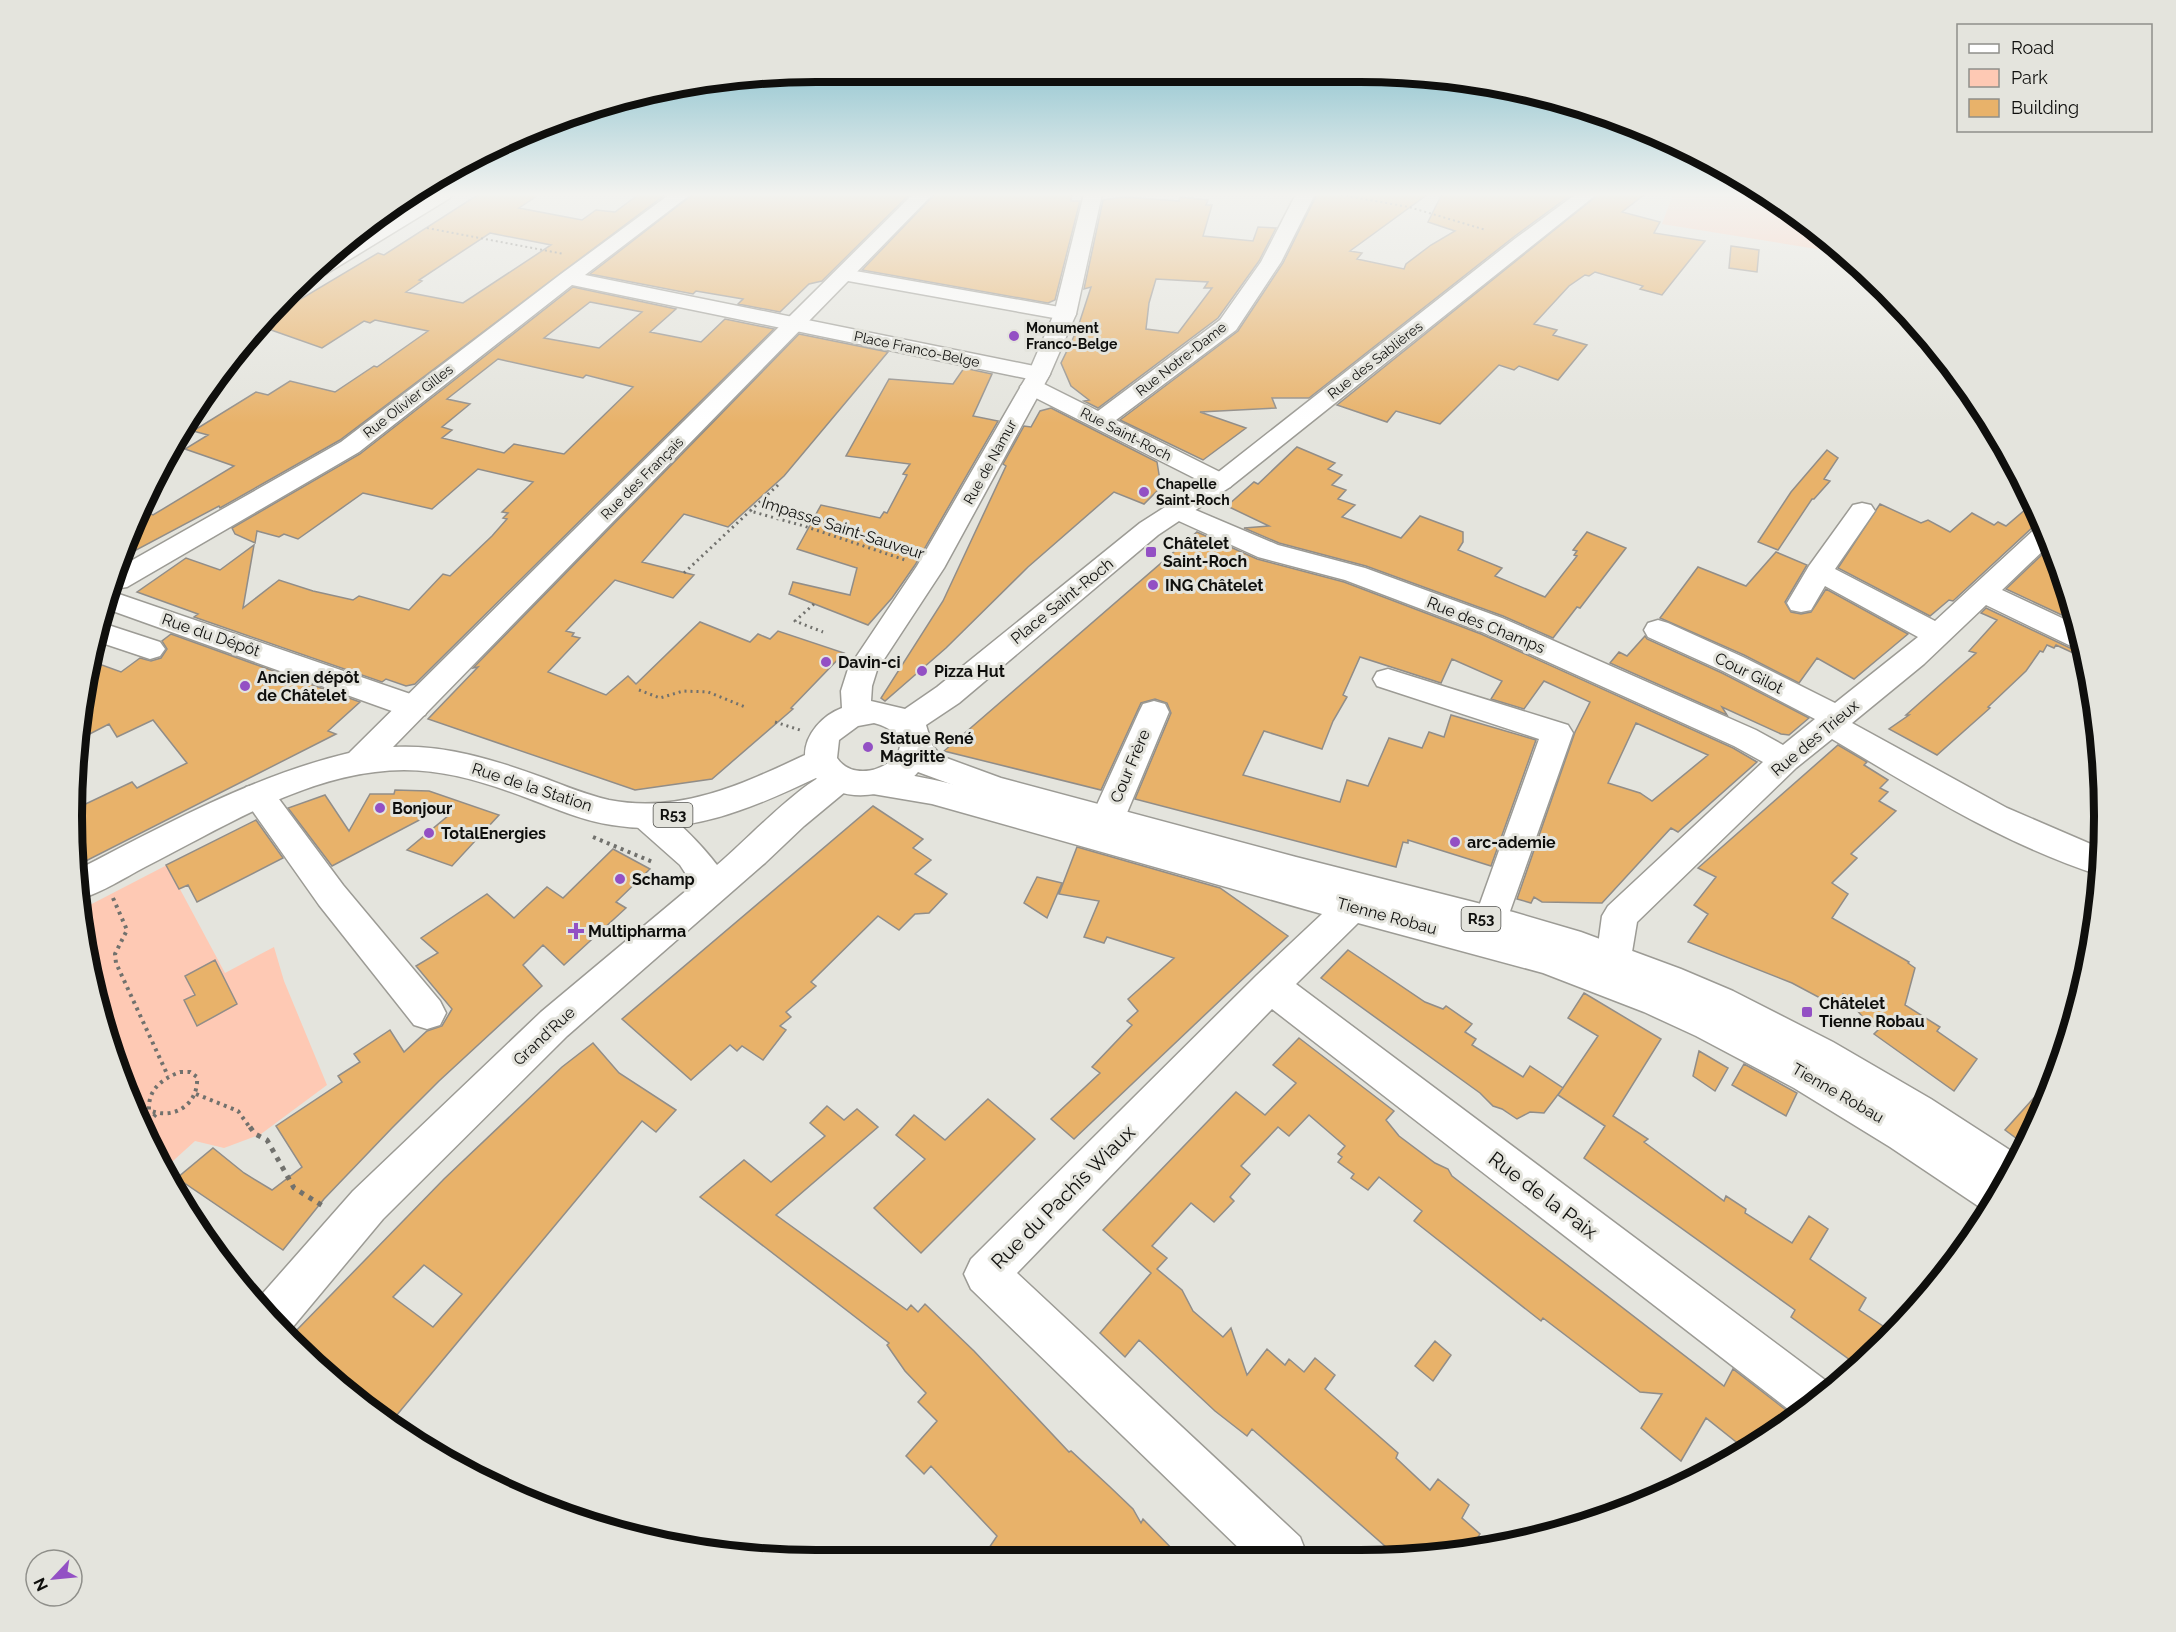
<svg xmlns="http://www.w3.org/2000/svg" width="2176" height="1632" viewBox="0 0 2176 1632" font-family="Raleway,sans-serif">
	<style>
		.green { fill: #fec9b4 }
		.building { fill: #e8b26a; stroke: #918d88; stroke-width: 1.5; fill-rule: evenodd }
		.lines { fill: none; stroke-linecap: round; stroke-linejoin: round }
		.minor-casing { stroke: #9c9b95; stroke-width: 3 }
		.major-casing { stroke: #9c9b95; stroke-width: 3 }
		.path-far3 { stroke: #71716d; stroke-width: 2; stroke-dasharray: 2 3; stroke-linecap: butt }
		.path-far2 { stroke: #71716d; stroke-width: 3; stroke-dasharray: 2 4; stroke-linecap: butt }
		.path-far1 { stroke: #71716d; stroke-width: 4; stroke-dasharray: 3 4.5; stroke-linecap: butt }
		.path { stroke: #71716d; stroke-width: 5; stroke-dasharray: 4.5 6; stroke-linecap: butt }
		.minor { fill: #fff; fill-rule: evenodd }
		.major { fill: #fff; fill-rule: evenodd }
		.poi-dot { fill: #9350c4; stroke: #e4e4dd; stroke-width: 2 }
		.labels { text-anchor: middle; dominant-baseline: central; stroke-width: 6; stroke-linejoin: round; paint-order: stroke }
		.far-poi-label { font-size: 14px; font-weight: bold; fill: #0f0f0d; stroke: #e4e4dd; text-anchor: start }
		.far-street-label { font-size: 14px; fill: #0f0f0d; stroke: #e4e4dd }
		.shield { fill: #e4e4dd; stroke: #4f4f4b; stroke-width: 1.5 }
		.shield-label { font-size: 15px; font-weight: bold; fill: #0f0f0d }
		.street-label { font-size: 16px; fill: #0f0f0d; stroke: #e4e4dd }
		.poi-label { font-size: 16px; font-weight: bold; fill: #0f0f0d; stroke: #e4e4dd; text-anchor: start }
		.near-street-label { font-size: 20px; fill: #0f0f0d; stroke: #e4e4dd }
		.rim { fill: none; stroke: #0f0f0d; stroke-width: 8 }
	</style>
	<rect width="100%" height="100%" fill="#e4e4dd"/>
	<path class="green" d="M1673,194H1768L1841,253L1662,224Z
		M167,865L225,973L274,947L284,981L327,1085L261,1134L224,1148L195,1141L163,1170L112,1055L88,939L91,937L87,933L82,909Z"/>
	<path class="building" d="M479,194H540L519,208L582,220L596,210L615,212L639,194H666L340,440L220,508L219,506L125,556L141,510L153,515L234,466L185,449L208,435L193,431L256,392L268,395L290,381L335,392L374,366L377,367L428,331L375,320L370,323L364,321L322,348L257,325L378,253L384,255ZM490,233L551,245L463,303L406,292L422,281L419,280Z
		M693,194H910L822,281L809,284L780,312L738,304L743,299L696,291L693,294L590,274Z
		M935,194H1072L1071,201H1080L1055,300L1048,303L862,270Z
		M1317,194H1428L1350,251L1362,253L1357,259L1404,269L1406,264L1431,245L1455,231L1428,222L1442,194H1572L1515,236L1309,398H1272L1276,408L1200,412L1246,428L1203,460L1120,420L1238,331L1283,263Z
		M1599,194H1645L1622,212L1660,222L1654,233L1705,241L1662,295L1640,289L1643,286L1595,272L1589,276L1585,275L1569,286L1534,324L1557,330L1553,335L1587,345L1558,380L1519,366L1514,370L1499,365L1440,424L1396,411L1387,422L1337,405Z
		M1124,197L1179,201L1180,197L1208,200L1206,205H1212L1203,236L1253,241L1258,227L1276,228L1259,261L1218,318L1098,408L1084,401L1089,400L1071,386L1061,363L1077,330L1091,287L1084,289L1103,200ZM1156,279L1208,282L1204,288H1212L1178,333L1146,329L1149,303Z
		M1731,246L1759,250L1757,272L1729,268Z
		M573,287L676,309L650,332L701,342L725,319L774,329L415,684L406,686L386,679L382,682L194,617L198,614L137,592L186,558L220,570L254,545L243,608L279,580L313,591L353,600L359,596L409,610L443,574L450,576L492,536L507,519L503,518L508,513L502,512L533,482L478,469L432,509L363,493L298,539L284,534L279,537L257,531L255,543L235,534L232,528L360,454ZM590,302L642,312L599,348L544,338ZM498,359L583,378L586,375L633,387L564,454L514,444L504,453L442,438L452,430L442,427L470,404L447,399Z
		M799,334L888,352L784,476L728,527L684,514L642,562L694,575L673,598L615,580L566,631L574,633L572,636L580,638L548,672L606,695L628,676L636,684L700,622L750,642L758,634L770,639L778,631L844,653L791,708L793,709L712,779L635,790L428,719L478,667L473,668Z
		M964,368L992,374L973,416L998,421L915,565L892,598L868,625L789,594L793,582L850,595L857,568L797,549L821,505L880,518L884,512L887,513L907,475L903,474L910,464L846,456L889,379L953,384Z
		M1051,408L1157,462L1161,487L1144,504L1114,492L1028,567L946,648L885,701L881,698L943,601L1006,466L1003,464L1024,426L1031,427L1040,411Z
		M1297,447L1335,463L1328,469L1342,475L1332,485L1346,490L1338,499L1355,505L1342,517L1401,538L1420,516L1463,532V542L1458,550L1502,568L1495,576L1545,597L1577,556L1574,555L1577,551L1573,550L1587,532L1626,548L1580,608L1577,607L1553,638L1503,616L1366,566L1279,543L1244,528L1269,526L1227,506L1254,482L1258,484Z
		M1827,450L1838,458L1824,479L1830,481L1814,499H1812L1778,550L1758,542L1791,492Z
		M2033,503L2042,525L2034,526L1953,601L1949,600L1930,616L1838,568L1880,504L1921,523L1928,520L1950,532L1972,513L1994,525L1998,522L2006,526Z
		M1197,532L1257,559L1344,582L1481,634L1733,748L1757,762L1678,832L1671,828L1602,903L1542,902L1534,897L1531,903L1517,899L1575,732L1590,702L1544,681L1524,709L1491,699L1502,681L1452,659L1441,683L1360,657L1343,695L1347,697L1333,721L1322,749L1264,731L1243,775L1340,802L1347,780L1368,786L1389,738L1422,748L1429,732L1444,737L1451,715L1536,740L1491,866L1408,840V843L1403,842L1396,867L1135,799L1171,713L1167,703L1155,699L1141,703L1101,790L944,751ZM1636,723L1708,755L1652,801L1640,793L1608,783Z
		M2050,547L2068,596L2079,623L2006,589Z
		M1776,552L1807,565L1785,602L1791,612L1801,614L1811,612L1826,589L1908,634L1854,679L1817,658L1799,683L1744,655L1660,618L1698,567L1746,586Z
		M1986,608L2070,648L2083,650L2084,658L2056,645L2054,648L2047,645L2043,652L2040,651L2026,671L1988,707L1990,708L1937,755L1889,729L1909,715H1906L1976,653L1969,651L1997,620L1981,613Z
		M171,634L360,702L328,731L336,734L74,867L77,808L132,782L137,788L187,763L153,720L117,737L109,724L82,738L86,672L102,665L121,672L140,658L151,661L161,658L167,649L162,641Z
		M1645,636L1647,639L1722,673L1809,718L1789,735L1781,734L1722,707L1727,715L1610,663L1619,652L1627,656Z
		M1838,745L1867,762L1864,765L1888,780L1880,788L1888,792L1879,801L1896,811L1851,854L1857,858L1832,883L1848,894L1832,918L1909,962L1908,963L1915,968L1905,1005L1940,1027L1937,1031L1977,1059L1954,1091L1874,1034L1879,1029L1868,1023L1843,994L1837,1007L1792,983L1688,942L1708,914L1694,905L1716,877L1698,868Z
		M395,790L429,791L499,815L452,866L407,850L449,815L444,807L332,866L288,808L325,795L349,831L370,794H394Z
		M873,806L923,839L913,848L931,860L915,874L947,894L929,913L915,914L899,930L878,916L811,982L816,986L786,1012L791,1017L780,1026L786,1030L763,1060L742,1046L737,1051L730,1045L691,1080L622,1019Z
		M256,820L283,858L197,902L188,885L179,889L166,865Z
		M1077,847L1220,888L1288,936L1074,1139L1051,1119L1100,1073L1092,1067L1132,1025L1127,1021L1138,1011L1128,999L1174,958L1107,937L1104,943L1084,937L1099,901L1059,894Z
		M613,849L650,869L616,902L626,908L564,965L543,945L523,965L542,986L439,1081L392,1128L324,1199L283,1250L177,1178L213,1148L244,1173L272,1190L302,1167L276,1126L342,1082L338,1076L360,1062L354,1054L390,1030L404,1052L427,1031L442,1026L452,1009L416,966L438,953L421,938L487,894L514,918L547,887L563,898Z
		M1037,877L1062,883L1047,918L1024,903Z
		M1348,950L1425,1002L1443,1009L1446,1006L1472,1024L1465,1032L1476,1039L1472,1045L1523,1077L1530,1066L1563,1088L1544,1113L1530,1112L1517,1119L1502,1109L1493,1106L1480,1093L1321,978Z
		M215,960L237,1004L197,1026L184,1000L195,995L185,976Z
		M1584,993L1661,1039L1613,1116L1648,1139L1644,1142L1724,1201L1726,1196L1746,1209L1745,1213L1792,1243L1809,1216L1828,1229L1810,1259L1866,1298L1859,1310L1892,1332L1857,1365L1791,1317L1795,1310L1584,1158L1605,1126L1558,1095L1598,1036L1568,1018Z
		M1299,1038L1394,1111L1386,1120L1399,1136L1435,1163L1448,1169L1452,1176L1724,1386L1733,1369L1795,1417L1746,1445H1740L1706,1418L1681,1461L1641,1428L1662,1394L1640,1392L1543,1318L1541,1321L1414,1221L1422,1211L1379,1177L1368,1190L1351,1178L1354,1174L1338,1162L1342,1157L1338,1154L1345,1146L1309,1115L1289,1136L1278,1127L1241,1166L1250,1174L1230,1197L1234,1201L1214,1222L1191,1203L1152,1246L1167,1258L1157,1269L1182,1290L1193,1311L1223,1337L1231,1328L1247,1375L1267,1349L1285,1365L1289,1359L1304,1372L1315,1358L1335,1375L1325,1389L1398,1453L1396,1458L1430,1490L1438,1479L1469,1505L1462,1518L1480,1534L1470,1550L1457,1554H1394L1252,1429L1247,1436L1215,1411L1139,1340L1125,1357L1100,1333L1151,1273L1103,1230L1236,1092L1265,1115L1296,1083L1273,1065Z
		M593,1043L619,1073L676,1110L656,1132L642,1121L391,1422L326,1376L290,1337L444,1179L562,1067ZM424,1265L462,1294L433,1327L393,1297Z
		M1699,1051L1728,1068L1715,1091L1693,1076Z
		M1744,1064L1797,1093L1786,1116L1732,1085Z
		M2047,1083L2051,1086L2024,1144L2005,1130Z
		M988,1099L1035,1139L921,1253L874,1208L925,1159L896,1135L914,1115L945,1140Z
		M827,1106L844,1120L857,1109L878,1127L776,1215L907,1310L911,1305L918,1312L925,1304L974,1351L1069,1452L1071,1451L1109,1486L1133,1509L1141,1523L1143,1519L1179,1556L983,1557L997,1536L931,1466L924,1474L906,1456L937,1421L918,1402L926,1393L905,1371L887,1345L889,1343L700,1197L744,1160L771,1182L825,1136L810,1123Z
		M1435,1341L1451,1355L1433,1381L1415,1366Z"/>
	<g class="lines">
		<defs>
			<path id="minor" d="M429,194H452L450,198L316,280L304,281L337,250Z
				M670,194H691L585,275L1039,367L1047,369L1050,374L1047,379L1039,381L572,285L359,452L127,587L114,589L122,566L341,442L561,274Z
				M1296,194H1315L1281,262L1236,330L1116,420L1230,477L1234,482L1230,487L1221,490L1212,487L1024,392L1020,387L1024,382L1032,380L1040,382L1098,411L1220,320L1261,262Z
				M844,269L1065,308L1073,309L1076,314L1073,319L1065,320L837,279L834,275L837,271Z
				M1179,503L1278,545L1365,568L1502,618L1756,730L1783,745L1815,719L1723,671L1648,637L1644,630L1648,623L1658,620L1668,623L1743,657L1835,703L1918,637L1825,586L1811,610L1801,612L1791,610L1787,603L1809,566L1853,505L1862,503L1871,505L1875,511L1835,569L1935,621L2036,528L2042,527L2049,545L2002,590L2079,626L2083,648L2071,646L1986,605L1924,664L1852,723L2007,808L2100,848L2099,875C2003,844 1918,790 1832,739L1796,768L1637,922L1631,958L1626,969L1623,970C1759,1026 1886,1097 2008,1179L1987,1212L1890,1147L1794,1088L1696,1036L1644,1012L1543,973L1358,923L1296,984L1833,1386L1813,1406L1797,1416L1272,1009L1017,1273L1300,1537L1307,1555H1246L971,1289L964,1274L971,1259L1257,975L1322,914L932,804L861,792L856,783L861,774C901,762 1045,811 1092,824L1090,820L1139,712L1143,704L1154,701L1165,704L1169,712L1124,820L1116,830L1473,923L1539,739L1377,686L1373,679L1377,672L1388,669L1568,725L1573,733L1503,931L1596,960L1602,916L1608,906L1763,762L1734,746L1482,632L1345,580L1258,557L1170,517L1166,511L1170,505Z
				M113,592L425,699L429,707L425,715L414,718L403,715L107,609Z
				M102,623L160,642L165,649L160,656L150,659L96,641Z
				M840,767L851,771L856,779L851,787L804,826L765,863L567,1036L383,1219L287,1334L256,1301L353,1191L541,1012L693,885L680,865L636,826L631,817L636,808C641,807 646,804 650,805C668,808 706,850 717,865C748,839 804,778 840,767Z
				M258,784L270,787L343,885L440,1001L446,1013L440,1025L427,1029L414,1025L319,905L242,796L246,787Z"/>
			<path id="major" d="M913,194H933L393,747C445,744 495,760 544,778C565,786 587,795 609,800C680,814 743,784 805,755C805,734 823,715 842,708L841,691L848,669L917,566L1028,374L1054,314L1084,194H1102L1076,314L1050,374L944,568L877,670L872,686L871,701L905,709L937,687L1140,523L1212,477L1516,238L1576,194H1597L1230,487L1158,535L959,703L926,725L932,745L941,756L1001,778L1296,857L1513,912L1581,932L1681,969L1733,991L1833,1042L1931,1099L2019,1156L2003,1190L1903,1125L1806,1066L1706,1014L1602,970L1513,941L1253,873L994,800L918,772C896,798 840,805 816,778C751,809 685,837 612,825C584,821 556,809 530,799C480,780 429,764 375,772C293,782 218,830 145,867C124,878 103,892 80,899L75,871C163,826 252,776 349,753ZM874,723C940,741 863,796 837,758L839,740L858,726Z"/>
		</defs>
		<use href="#minor" class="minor-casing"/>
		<use href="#major" class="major-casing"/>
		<path class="path-far3" d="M1336,194L1409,207L1486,230
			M427,228L564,254"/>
		<path class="path-far2" d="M778,485L750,511L804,526L905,560
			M684,573L750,511
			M814,604L795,621L823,632
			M639,690L660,698L683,691L708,692L745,707
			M775,722L800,730"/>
		<path class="path-far1" d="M593,837L655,863
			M113,898L127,930L115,954L116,963L168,1076
			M180,1072H190L197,1077C199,1104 174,1121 149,1110C148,1089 162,1079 180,1072Z
			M196,1094L238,1111L251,1129
			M144,1128L156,1114"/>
		<path class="path" d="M250,1127L255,1134L267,1140L294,1188L323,1206"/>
		<use href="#minor" class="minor"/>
		<use href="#major" class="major"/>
	</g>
	<linearGradient id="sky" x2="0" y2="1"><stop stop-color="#69b2c3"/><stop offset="0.46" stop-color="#f3f3f0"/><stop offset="1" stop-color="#f3f3f0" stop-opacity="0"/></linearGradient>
	<rect width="2176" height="423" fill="url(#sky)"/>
	<g class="poi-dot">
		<circle cx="1014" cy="336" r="6"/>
		<circle cx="1144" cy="492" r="6"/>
		<rect x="1145" y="546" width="12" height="12" rx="3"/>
		<circle cx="1153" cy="585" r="6"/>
		<circle cx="826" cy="662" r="6"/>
		<circle cx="922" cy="671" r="6"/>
		<circle cx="245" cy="686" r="6"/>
		<circle cx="868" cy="747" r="6"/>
		<circle cx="380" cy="808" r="6"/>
		<circle cx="429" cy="833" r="6"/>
		<circle cx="1455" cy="842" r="6"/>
		<circle cx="620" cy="879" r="6"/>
		<path d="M573 922h6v6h6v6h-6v6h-6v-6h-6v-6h6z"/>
		<rect x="1801" y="1006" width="12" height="12" rx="3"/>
	</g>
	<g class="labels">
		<g class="far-poi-label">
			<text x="1026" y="328">Monument<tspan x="1026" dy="16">Franco-Belge</tspan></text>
			<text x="1156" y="484">Chapelle<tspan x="1156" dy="16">Saint-Roch</tspan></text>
		</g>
		<g class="far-street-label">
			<text transform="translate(917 349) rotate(12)">Place Franco-Belge</text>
			<text transform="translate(1181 359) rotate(-38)">Rue Notre-Dame</text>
			<text transform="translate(1375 360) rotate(-38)">Rue des Sablières</text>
			<text transform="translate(408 401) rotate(-38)">Rue Olivier Gilles</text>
			<text transform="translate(1126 434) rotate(27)">Rue Saint-Roch</text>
			<text transform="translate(990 462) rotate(-61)">Rue de Namur</text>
			<text transform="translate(642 478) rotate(-45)">Rue des Français</text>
		</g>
		<g class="shield">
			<rect x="653.5" y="803" width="39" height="24" rx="4.5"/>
			<rect x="1461.5" y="907" width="39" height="24" rx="4.5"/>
		</g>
		<g class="shield-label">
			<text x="673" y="815">R53</text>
			<text x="1481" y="919">R53</text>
		</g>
		<g class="street-label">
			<text transform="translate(843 528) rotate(18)">Impasse Saint-Sauveur</text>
			<text transform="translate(1062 601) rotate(-39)">Place Saint-Roch</text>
			<text transform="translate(1486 625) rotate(22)">Rue des Champs</text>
			<text transform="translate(211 635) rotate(19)">Rue du Dépôt</text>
			<text transform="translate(1749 673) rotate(26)">Cour Gilot</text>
			<text transform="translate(1815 738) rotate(-40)">Rue des Trieux</text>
			<text transform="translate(1130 766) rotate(-67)">Cour Frère</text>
			<text transform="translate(532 787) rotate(18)">Rue de la Station</text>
			<text transform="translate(1387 916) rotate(15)">Tienne Robau</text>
			<text transform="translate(544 1036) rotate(-43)">Grand'Rue</text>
			<text transform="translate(1838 1093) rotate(30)">Tienne Robau</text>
		</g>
		<g class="poi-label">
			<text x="1163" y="543">Châtelet<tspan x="1163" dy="18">Saint-Roch</tspan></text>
			<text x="1165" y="585">ING Châtelet</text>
			<text x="838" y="662">Davin-ci</text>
			<text x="934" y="671">Pizza Hut</text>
			<text x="257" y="677">Ancien dépôt<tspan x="257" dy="18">de Châtelet</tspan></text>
			<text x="880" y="738">Statue René<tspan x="880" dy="18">Magritte</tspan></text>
			<text x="392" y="808">Bonjour</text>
			<text x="441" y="833">TotalEnergies</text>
			<text x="1467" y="842">arc-ademie</text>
			<text x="632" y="879">Schamp</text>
			<text x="588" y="931">Multipharma</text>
			<text x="1819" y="1003">Châtelet<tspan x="1819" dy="18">Tienne Robau</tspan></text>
		</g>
		<g class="near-street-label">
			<text transform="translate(1543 1195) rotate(37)">Rue de la Paix</text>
			<text transform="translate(1063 1197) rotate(-45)">Rue du Pachîs Wiaux</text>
		</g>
	</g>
	<path d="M0 0H2176V1632H0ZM816 82H1360A734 734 0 0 1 2094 816V816A734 734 0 0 1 1360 1550H816A734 734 0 0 1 82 816V816A734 734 0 0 1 816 82Z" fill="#e4e4dd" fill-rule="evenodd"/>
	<path class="rim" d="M816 82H1360A734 734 0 0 1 2094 816V816A734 734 0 0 1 1360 1550H816A734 734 0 0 1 82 816V816A734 734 0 0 1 816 82Z"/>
	<rect x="1957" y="24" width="195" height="108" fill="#e4e4dd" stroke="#8f8f8a" stroke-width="1.5"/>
	<rect x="1969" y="44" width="30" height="9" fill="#ffffff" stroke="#8f8f8a" stroke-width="1.5"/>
	<text x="2011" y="54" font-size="18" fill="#0f0f0d">Road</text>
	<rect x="1969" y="69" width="30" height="18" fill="#fec9b4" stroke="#8f8f8a" stroke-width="1.5"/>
	<text x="2011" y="84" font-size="18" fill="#0f0f0d">Park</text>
	<rect x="1969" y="99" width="30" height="18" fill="#e8b26a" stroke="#8f8f8a" stroke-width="1.5"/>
	<text x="2011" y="114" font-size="18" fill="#0f0f0d">Building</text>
	<g transform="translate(54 1578) rotate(244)"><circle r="28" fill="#e4e4dd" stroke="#8f8f8a" stroke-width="1.5"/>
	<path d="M0-4.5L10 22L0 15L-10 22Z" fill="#9350c4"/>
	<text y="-9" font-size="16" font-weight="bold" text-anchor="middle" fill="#0f0f0d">N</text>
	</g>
</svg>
